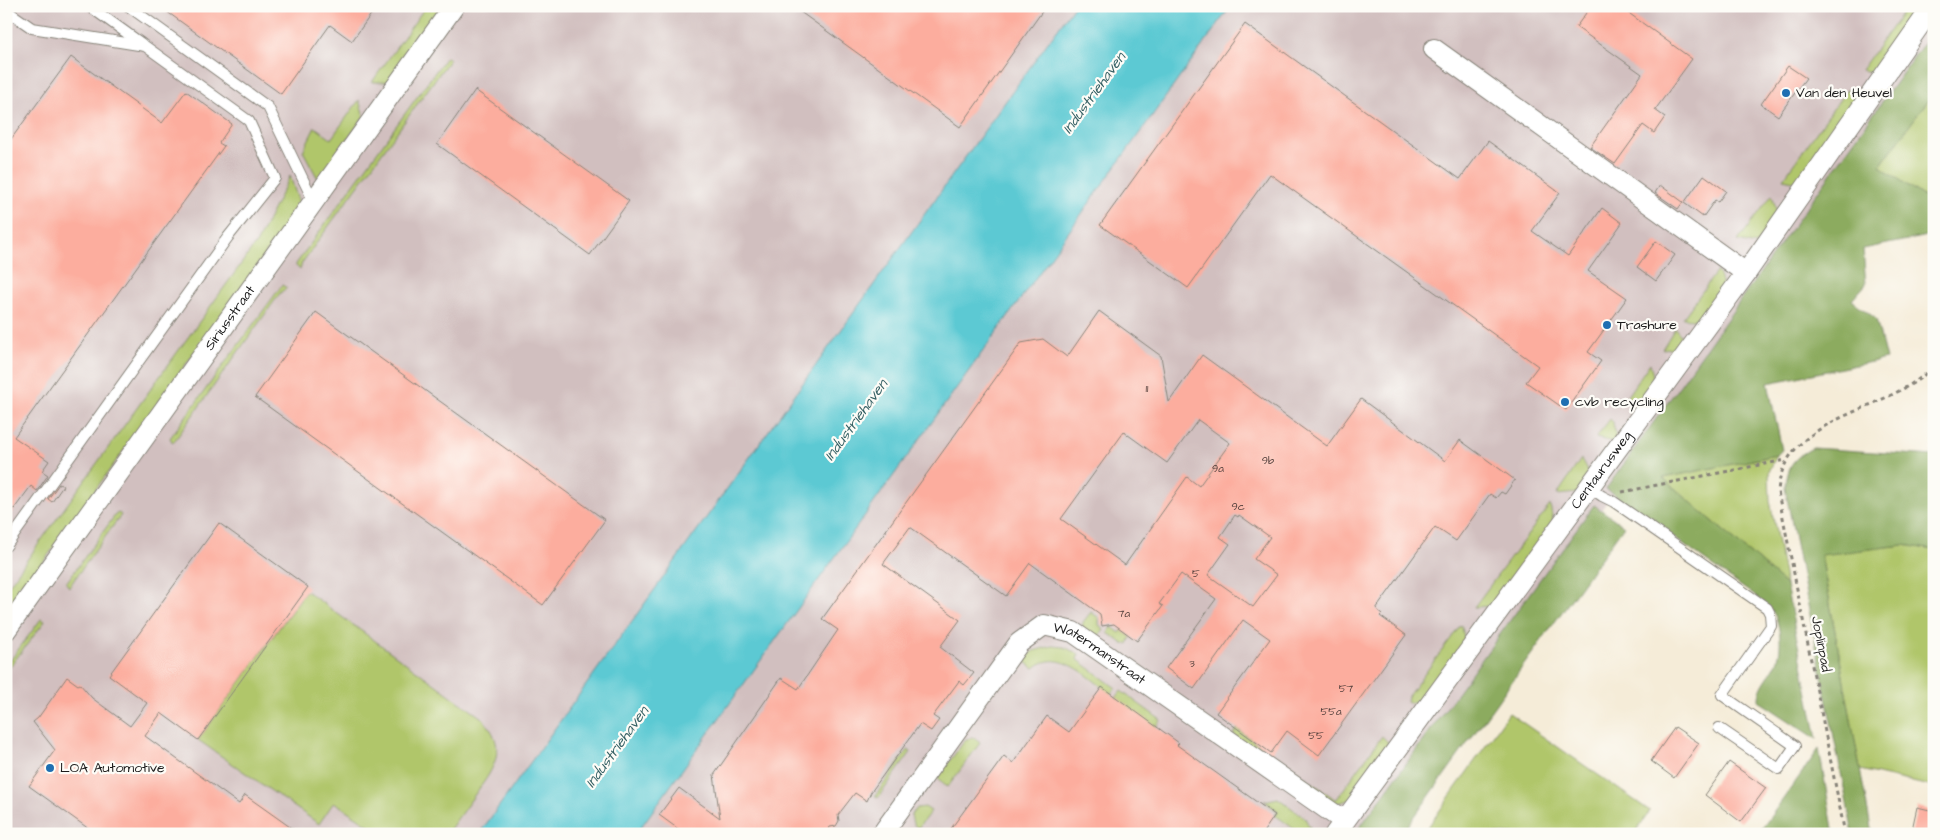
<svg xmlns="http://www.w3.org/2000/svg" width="1940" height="840" viewBox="0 0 1940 840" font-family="'Architects Daughter',sans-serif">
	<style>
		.industrial { fill: #d1bfbf }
		.green { fill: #b0c66b; stroke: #667144 }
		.forest { fill: #8cab5f; stroke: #54643e }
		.water { fill: #5cc9d3; stroke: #3c7278 }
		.building { fill: #fcad9e; fill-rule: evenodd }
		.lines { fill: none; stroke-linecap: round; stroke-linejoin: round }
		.service-casing { stroke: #88847a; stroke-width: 12 }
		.minor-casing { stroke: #88847a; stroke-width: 22 }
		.path { stroke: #88847a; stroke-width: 3; stroke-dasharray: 4 4; stroke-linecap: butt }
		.service { stroke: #fff; stroke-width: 10 }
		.minor { stroke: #fff; stroke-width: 20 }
		.poi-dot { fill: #1f6fb2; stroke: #fdfcf7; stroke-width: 2 }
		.labels { text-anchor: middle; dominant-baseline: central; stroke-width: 4.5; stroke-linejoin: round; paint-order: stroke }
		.number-label { font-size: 11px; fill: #54403c }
		.poi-label { font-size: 14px; fill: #1c1c1c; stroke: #fdfcf7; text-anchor: start }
		.street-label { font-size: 14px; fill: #1c1c1c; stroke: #fdfcf7 }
		.water-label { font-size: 15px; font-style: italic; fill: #366165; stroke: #fdfcf7 }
	</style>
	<rect width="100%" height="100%" fill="#fdfcf7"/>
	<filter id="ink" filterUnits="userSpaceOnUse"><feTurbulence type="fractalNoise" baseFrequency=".02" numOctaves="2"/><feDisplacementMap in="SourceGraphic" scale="10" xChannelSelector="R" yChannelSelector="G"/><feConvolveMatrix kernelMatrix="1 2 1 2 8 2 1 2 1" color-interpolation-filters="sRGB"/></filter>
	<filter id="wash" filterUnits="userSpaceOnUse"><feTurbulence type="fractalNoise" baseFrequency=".0096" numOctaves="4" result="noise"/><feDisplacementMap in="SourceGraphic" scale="20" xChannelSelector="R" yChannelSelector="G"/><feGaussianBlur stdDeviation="1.12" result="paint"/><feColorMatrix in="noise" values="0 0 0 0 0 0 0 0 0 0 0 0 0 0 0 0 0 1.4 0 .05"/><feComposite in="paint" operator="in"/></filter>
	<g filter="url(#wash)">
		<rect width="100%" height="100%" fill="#f5ecd8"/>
		<path class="industrial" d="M6,6H1094L498,834H6Z
			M1217,6H1934V29L1377,834H623Z"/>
		<path class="green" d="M426,6H443L389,82H372Z
			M1907,6H1927L1877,73L1861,70Z
			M446,57L450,59L302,263L300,270L296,266V264Z
			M1848,88L1855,103L1798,182L1783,179Z
			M1934,92V204L1880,166Z
			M359,100L364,116L320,177H317L303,151L315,127L331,139Z
			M290,176L300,206L21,593L19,592V595L6,613V589L257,242Z
			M1772,195L1777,212L1756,245L1738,241Z
			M1717,271L1724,289L1702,320L1683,318Z
			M282,285L287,288L281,292L173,443L170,438Z
			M1675,328L1686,342L1682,347L1662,349Z
			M1650,363L1655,384L1645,399L1628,402L1625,399Z
			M1610,419L1613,422L1616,439L1613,442L1596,438Z
			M1777,455L1769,472L1770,501L1786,585L1663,478Z
			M1581,459L1590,475L1577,493L1557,495Z
			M1550,505L1554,525L1496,606L1474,607Z
			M119,513L121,515L69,587L66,583L116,514Z
			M1904,545L1934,550V787L1860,770L1821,554Z
			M306,591L482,718C508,747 496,766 476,793C466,807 456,820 447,834H382L334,802L319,824L198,740Z
			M1091,612L1099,618V625L1104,629L1095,642L1082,628L1083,622Z
			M41,619L45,621L6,672V666Z
			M1461,625L1462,627L1466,647L1427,701L1411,703L1407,701L1408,696Z
			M1112,627L1120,633L1122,630L1131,637L1128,644L1126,643L1125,645L1108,633Z
			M1052,646L1064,647L1079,654L1077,659L1116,688L1111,694C1090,679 1060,646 1034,668L1023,661L1033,651Z
			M1121,691L1161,720L1156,727L1116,698Z
			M1509,713L1650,811L1634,834H1423Z
			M1237,729L1262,747L1257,753L1233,735Z
			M1382,736L1392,746L1352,799L1334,804L1276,766L1281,760L1336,800Z
			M974,738L980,743L948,787L937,778L966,739Z
			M908,750L911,752L878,798L875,796Z
			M1278,798L1305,818L1313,834H1301L1275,815L1278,811L1264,801Z
			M925,807L931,811L918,828L913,824L911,815L917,808Z"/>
		<path class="forest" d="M1934,29V92L1880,166L1934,204V241L1932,235L1863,249L1866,284L1852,300L1876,319L1886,359L1768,383L1782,450L1777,455L1663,478L1786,585L1817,739L1759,701C1758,687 1769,677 1775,666C1783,652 1781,625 1773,612C1770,607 1763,602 1759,599L1606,489Z
			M1813,448L1934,456V550L1904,545L1821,555L1872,834H1853L1785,488C1789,465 1791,459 1813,448Z
			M1594,505L1624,526L1402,834H1355Z
			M1819,749L1834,834H1758Z"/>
		<path class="water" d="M1074,6H1231L636,834H479Z"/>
		<g id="blocks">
			<path class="building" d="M159,6H377L352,41L330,25L281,94Z
				M792,6H1046L960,127Z
				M1591,6H1619L1692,59L1655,110L1665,117L1654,133L1643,125L1615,164L1590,147L1642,74L1576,27Z
				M1245,24L1460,179L1488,141L1560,193L1532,231L1568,256L1602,208L1622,223L1588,271L1627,298L1588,352L1601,361L1566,410L1526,382L1538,366L1270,174L1188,288L1100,225Z
				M71,57L162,123L186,91L232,124L219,143L224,146L14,437L49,461L42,471L48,475L37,491L31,486L6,520V146Z
				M1788,66L1806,78L1778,116L1761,104Z
				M475,90L629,201L590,255L437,144Z
				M1704,175L1726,191L1718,202L1715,200L1703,217L1684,203Z
				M1660,185L1683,202L1678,209L1655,193Z
				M1656,241L1675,255L1656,281L1637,267Z
				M1099,311L1161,356L1169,402L1202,355L1327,446L1361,399L1445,461L1460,440L1515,480L1505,494L1501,492L1496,498L1490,494L1456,541L1435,527L1376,609L1382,614L1380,616L1406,635L1319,755L1287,731L1271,753L1216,713L1270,639L1243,620L1194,689L1166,668L1216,599L1181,574L1159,604L1163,606L1137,641L1114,624L1102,626L1100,614L1030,563L1006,596L910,527L883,564L960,620L940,647L974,673L964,685L959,681L933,716L939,720L931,731L920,724L871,792L867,801L855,793L838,815L839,821L836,826L830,827L825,834H685L659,815L679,788L720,818L714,775L781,678L798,689L838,630L822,619L1021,343L1043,339L1067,357ZM1198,420L1230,443L1199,486L1187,477L1125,565L1061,519L1124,432L1167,463ZM1235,515L1238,517L1239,515L1270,537L1254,559L1277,575L1253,607L1208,575L1230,544L1220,537Z
				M316,312L605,520L543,605L255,397Z
				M59,484L63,486L52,502L48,499Z
				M219,523L308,587L198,740L161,713L145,736L239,804L245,795L300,834H96L29,786L55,750L33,722L38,718L67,677L78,685L80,684L92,698L130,726L147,703L109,675Z
				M1102,687L1179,743L1177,745L1275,815L1262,834H947L1004,756L1013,763L1047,716L1069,732Z
				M1675,727L1699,743L1674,778L1651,761Z
				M1729,762L1766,788L1741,822L1705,795Z
				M1917,807L1934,811V834H1911Z"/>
		</g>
	</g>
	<g filter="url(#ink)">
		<use href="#blocks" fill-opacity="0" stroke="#88847a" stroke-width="1"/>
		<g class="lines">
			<defs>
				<path id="service" d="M89,6L142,44
					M128,6L268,107L314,202
					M6,10L32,28L145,46L249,121L275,178L228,237L6,546
					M1589,487L1602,496L1614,502L1767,608L1770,614L1771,626L1722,695L1795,746L1779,769L1719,728"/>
				<g id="minor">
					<path d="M1434,49L1746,273"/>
					<path id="s1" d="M6,630L454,6"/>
					<path id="s2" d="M882,834L1019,643L1044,625L1073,632L1344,821"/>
					<path id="s3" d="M1335,834L1746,273L1933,6"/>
				</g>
			</defs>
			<use href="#service" class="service-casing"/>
			<use href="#minor" class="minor-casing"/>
			<path class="path" d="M1622,492L1785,460
				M1845,834L1778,492C1783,414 1889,414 1934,366"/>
			<use href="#service" class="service"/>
			<use href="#minor" class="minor"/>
		</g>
	</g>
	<g class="poi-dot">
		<circle cx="1786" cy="93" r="5"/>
		<circle cx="1607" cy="325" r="5"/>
		<circle cx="1565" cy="402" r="5"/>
		<circle cx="50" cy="768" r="5"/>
	</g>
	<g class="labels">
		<g class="number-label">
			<text x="1147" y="388">11</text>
			<text x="1268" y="460">9b</text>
			<text x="1218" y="468">9a</text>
			<text x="1238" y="506">9c</text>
			<text x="1196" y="573">5</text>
			<text x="1124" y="613">7a</text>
			<text x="1192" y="663">3</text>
			<text x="1346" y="688">57</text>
			<text x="1331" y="711">55a</text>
			<text x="1316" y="735">55</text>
		</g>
		<g class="poi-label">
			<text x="1796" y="93">Van den Heuvel</text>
			<text x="1617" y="325">Trashure</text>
			<text x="1575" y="402">cvb recycling</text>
			<text x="60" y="768">LOA Automotive</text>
		</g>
		<g class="street-label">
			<text stroke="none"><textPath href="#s1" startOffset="384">Siriusstraat</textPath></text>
			<text stroke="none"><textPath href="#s3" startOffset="451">Centaurusweg</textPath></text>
			<text transform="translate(1821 644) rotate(79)">Joplinpad</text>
			<text stroke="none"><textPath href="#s2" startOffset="329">Watermanstraat</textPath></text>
		</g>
		<g class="water-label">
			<text transform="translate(1094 93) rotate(-54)">Industriehaven</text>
			<text transform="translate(856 420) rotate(-54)">Industriehaven</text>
			<text transform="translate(617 747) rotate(-54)">Industriehaven</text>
		</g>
	</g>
	<rect width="1940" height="840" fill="none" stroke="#fdfcf7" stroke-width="25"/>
</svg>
